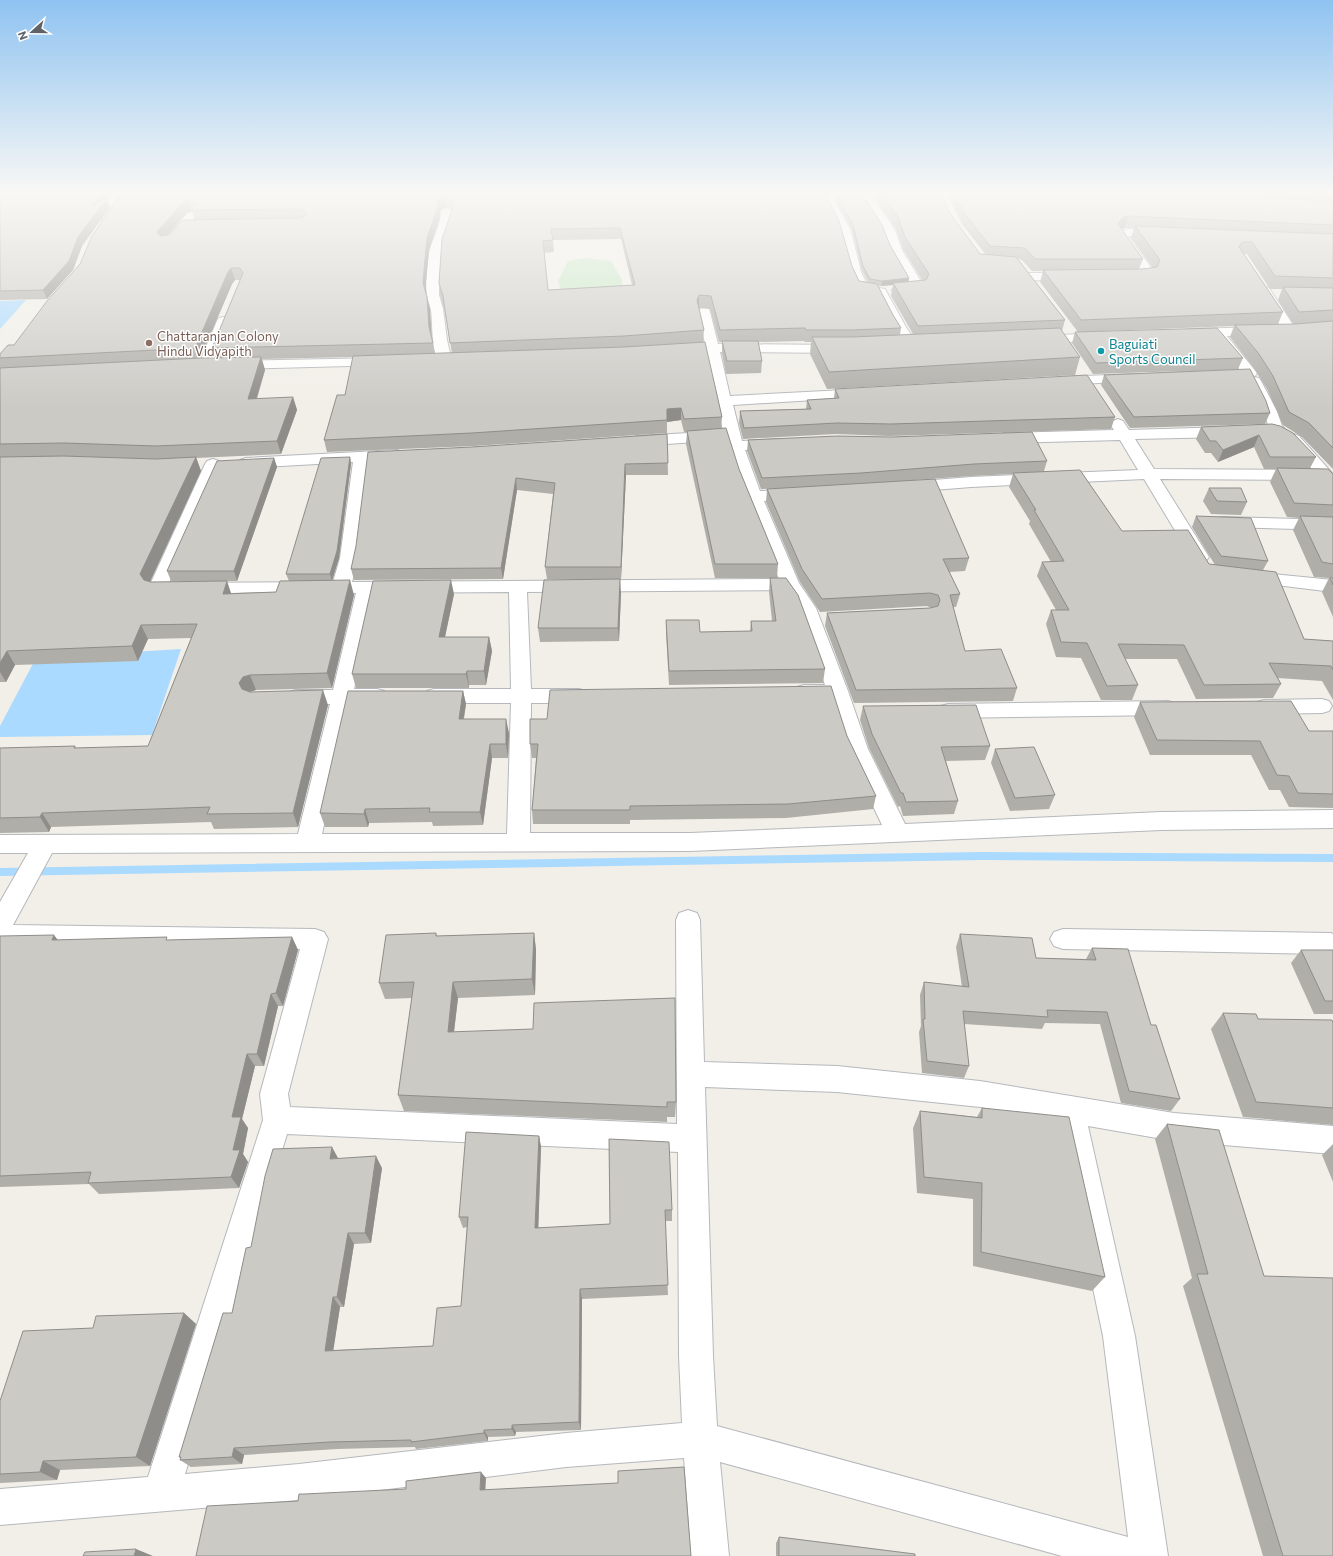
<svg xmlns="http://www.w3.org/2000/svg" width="1333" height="1556" viewBox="0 0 1333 1556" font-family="Commissioner,sans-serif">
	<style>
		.green { fill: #c5e8c5 }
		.water { fill: #aadaff }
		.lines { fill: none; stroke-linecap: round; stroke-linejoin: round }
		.stream { fill: #aadaff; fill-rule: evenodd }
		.street-casing { stroke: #b5b8bc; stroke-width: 2 }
		.street { fill: #fff; fill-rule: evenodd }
		.wall { fill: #afaea9; fill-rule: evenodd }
		.shaded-wall { fill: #8f8d8a }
		.building { fill: #cccac5; stroke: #8f8d8a; fill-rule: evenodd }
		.education-dot { fill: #8d6e63; stroke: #fff; stroke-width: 1.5 }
		.culture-dot { fill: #0f9aa8; stroke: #fff; stroke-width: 1.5 }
		.labels { text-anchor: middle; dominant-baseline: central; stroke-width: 3; stroke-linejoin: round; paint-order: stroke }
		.far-education-label { font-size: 13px; fill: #785e54; stroke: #fff; text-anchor: start }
		.far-culture-label { font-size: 13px; fill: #0d838f; stroke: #fff; text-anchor: start }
	</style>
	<rect width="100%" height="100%" fill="#f1efe8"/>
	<path class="green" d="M586,258L611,261L622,280L623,295L563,298L558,281L568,261Z"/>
	<path class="water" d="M26,300L0,329V301Z
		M181,649L152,735L0,737V726L36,658Z"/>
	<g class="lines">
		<path class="stream" d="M983,852L1333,854V862L983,860L0,876V868Z"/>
		<defs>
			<path id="street" d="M124,191H135L112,222H104L102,220Z
				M204,191H215L174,244H166L164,242L166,240Z
				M844,192H981L986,195L981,198H873L895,230L902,250L925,288L923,291C915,293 902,295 894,293L892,290L894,287L911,285L890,250L883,230L864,201L857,198L834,200L851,231L861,272L868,286L885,289L906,327L918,345L916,348H906L892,327L876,295L859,292L849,272L839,231L822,198L823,196Z
				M447,208L453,211V218L442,250L439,282V295L443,309L447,340L452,361L450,364L445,365L440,364C431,351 433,326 431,310C430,305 427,300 427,295C425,283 427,261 430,249C434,236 441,224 441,211Z
				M1130,229L1162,230L1166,231L1168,233L1166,235L1162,236H1128L1155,273L1153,278L1126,280L1122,279L1120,276L1122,273L1142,272L1116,235L1118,232Z
				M1029,273H1072L1076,274L1078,277L1076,280L1072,281L1025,280L1023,277L1025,274Z
				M1265,287L1269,288L1271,291L1297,331L1295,334H1285L1283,331L1259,291L1261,288Z
				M704,308L709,309L710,312L718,344L840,345L845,346L847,349L845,352L840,353L720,352L730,396L864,389L869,390L871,393L869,396L864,397L733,405L742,441L778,439L783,441L786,444L783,447L745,450L760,491L796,489L802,490L804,494L802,498L764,501L799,583L816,608L848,691L868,749L905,824L1161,812L1333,810V828L1161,830L690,851L52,853L13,925L315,929L324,932L328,939L288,1094L290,1107L677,1124L676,920L679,913L688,910L697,913L700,920L704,1062L837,1066L980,1081L1174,1113L1333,1126V1154L1174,1141L1088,1126L1135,1336L1168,1556H1062L720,1462L729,1556H691L684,1458L566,1467L299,1500L0,1525V1489L148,1477L263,1120L260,1094L300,949L0,945V902L28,853H0V835L298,834L330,704H296L289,702L286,697L289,692L296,690H333L356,593L157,595L151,593L148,589L205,464L207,461L213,459L219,461L221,464L169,583L333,582L340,558L353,462L246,468L240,466L238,463L240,460L246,458L397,450L403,452L405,455L403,458L369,461L358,558L352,582L779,579L740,482L726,440L637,446L632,444L629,441L632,438L637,436L723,431L706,353L677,355L672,354L670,351L672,348L705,344L698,312L699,309ZM785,590L798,608L825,685H804L797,687L794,692L797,697L804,699L830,698L846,749L882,825L690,833H530L531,703H579L586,701L589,696L586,691L579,689H531L527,592ZM509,592L511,689H434L427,691L424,696L427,701L434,703H511L507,834H322L350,703H377L384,701L387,696L384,691L377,689H354L375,593ZM705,1087L837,1092L980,1107L1058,1121L1103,1336L1128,1537L717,1426L713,1356ZM287,1134L678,1152L679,1356L682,1423L566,1433L299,1464L185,1474Z
				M224,317L229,318L231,321L212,366L210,369L205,370L200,369L198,366L217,321L219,318Z
				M1262,327L1267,328L1269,331L1267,334L1227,336L1257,373L1255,376C1245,379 1231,381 1221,378L1219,375L1221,372L1240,370L1217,341L1215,338L1216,336H1187L1185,333L1187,330L1192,329Z
				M1104,333L1109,334L1111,337L1109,340L1036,344L1031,343L1029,340L1031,337L1036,336Z
				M383,358L388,359L390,362L388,365L233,369L228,368L226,365L228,362L233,361Z
				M1133,374L1138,375L1140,378L1138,381L1060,385L1055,384L1053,381L1055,378L1060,377Z
				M1254,377L1259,378L1261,381L1277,411L1282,426L1287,432L1284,435L1279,437L1274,435L1270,430L1263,411L1247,381L1249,378Z
				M1118,419L1123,421L1129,430L1228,427L1233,429L1236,432L1233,435L1228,437L1135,439L1154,469L1304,470L1310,472L1312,475L1310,478L1304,480L1160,479L1209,557L1206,561L1200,562L1194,561L1191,557L1144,479L971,487L909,492L903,490L901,487L903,484L909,482L971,477L1138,470L1120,440L1004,443L999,441L996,438L999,435L1004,433L1114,430L1110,424L1113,421Z
				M1294,434L1299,436L1333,474V489L1327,487L1289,442L1286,439L1289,436Z
				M1223,517L1333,520V530L1223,527L1217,526L1214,522L1217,518Z
				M1251,572L1333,580V592L1245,581L1242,577L1245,573Z
				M1322,699L1329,701L1332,706L1329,711L1322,713L1264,714L1257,712L1254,707L1257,702L1264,700Z
				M1168,701L1175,703L1178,708L1175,713L1168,715L948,718L941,716L938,711L941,706L948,704Z
				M1063,929L1331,933L1333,934V960L1324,957L1323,954L1063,949L1054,946L1050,939L1054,932Z"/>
		</defs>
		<use href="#street" class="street-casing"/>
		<use href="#street" class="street"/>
	</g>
	<path class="wall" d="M0,191H114L107,200L110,207L82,246L73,270L47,299L0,300Z
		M130,191H839L825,194L852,266L859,281L868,282L862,271L852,230L836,201L837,196L890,245L909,278V282L922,280L903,249L896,229L876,200L877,191H939L951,215L980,254L986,255L962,224L950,200L951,191H1333V469L1302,437L1283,425L1267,389L1253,367L1230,337L1234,326L1105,331L1243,358L1238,369L1270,413L1265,424L1130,428L1101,385L1104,375L1184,371L1093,374L1072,343L1075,332H1078L1040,282L1043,271H1032L1022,260L1018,259L1065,320L1062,331L1080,357L1075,375L827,389L810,354L811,342H805L804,341L758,342L762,361L761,373L726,374L722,354V342H719L710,309L699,308L704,330L703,342L722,417L721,429L739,469L778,564L777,578H715L686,444L687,432H684L681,420L667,422V433L474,446L327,452L324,440L345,395L353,357L262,359L265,370L257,399L293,397L297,410L281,454L196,458L201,471L150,582L231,593L276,592L289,581L286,574L350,457L351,464L339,558L332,580L354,595L332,688L256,690L249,692L328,705L298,827L214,829L211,822L51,827L49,832L0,833V748L75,746L76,748L148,746L191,638L148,639L138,661L15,665L6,682H0V354L14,345L80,264L131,195ZM446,207L452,209L439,283L440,295L444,309L452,353L435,354L431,335L430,309L426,290V282L429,250L440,218V211ZM192,212L195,220L169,235H168L187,213ZM1125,228H1134L1131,238L1153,268L1139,269L1143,259L1121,229ZM621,239L632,285L548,290L544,253L554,252L553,240ZM1244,254H1247L1270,289H1282L1278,300L1293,324H1278L1283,312ZM235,280H240L212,348L216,358L200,359L232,284ZM893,285L891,296L913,334L900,335L901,328L893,315L878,286H881Z
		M835,389L1115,417L1111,429L889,436L836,434L743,439L739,423L740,411L806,409L807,400L834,398Z
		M1272,424L1316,457L1310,468L1333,474V617L1322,592L1329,578L1314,577L1293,530L1299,518L1287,517L1270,482L1276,469H1264L1254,447L1218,462L1211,453H1205L1196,439L1201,427Z
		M667,434L668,475H626L621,579H547L545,567L553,494L517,490L503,579L354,580L351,569L472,447Z
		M748,440L1047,461L1044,471L1122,531L1209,564L1215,565L1192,527L1196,516L1268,561L1263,570L1304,639L1333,641V700L1322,681L1278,678L1281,684L1273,698L1196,699L1177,659H1125L1138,685L1132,700H1101L1081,658L1056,657L1046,624L1051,610H1056L1037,576L1042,562H1051L1029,524L1030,521L1009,487L1013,474L971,476L915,480L969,558L965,571L949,572L960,594L956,607H953L965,651L1017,688L1013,701L854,703L825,626L827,613L931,608L927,606L820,612L800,582L766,502L767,489L789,488L761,489L747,451Z
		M274,458L277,467L237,581H171L167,571Z
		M1209,488L1247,502L1241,515L1211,514L1203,501Z
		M770,578L825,669L823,683L669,685L666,634V620L700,632L750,631L751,621H772L769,592Z
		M621,593L619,641L540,642L538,628Z
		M454,594L445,637H489L492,651L486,685H469V688H356L352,674Z
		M463,691L466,704L464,719L509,733L508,758H492L483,825L433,826L432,822L369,823L368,827H325L320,813Z
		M1140,702L1309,731H1333V808L1289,807L1280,790H1269L1251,755H1150L1134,717Z
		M863,706L990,746L985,760L946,761L958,801L954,814L903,816L900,806L898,807L869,748L860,720Z
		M847,736L876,796L873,809L786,818L630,820V824H533L532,810L536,758H532L530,744Z
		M995,749L1055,795L1049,809L1010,811L991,763Z
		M436,933L437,936L534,933L536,950L535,995L458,998L454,1032L676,1102L675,1117H667V1122L404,1111L398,1095L412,998L385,999L379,983Z
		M960,934L1036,958L1086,959L1092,948L1151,1025L1180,1099L1171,1111L1121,1103L1100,1024L1045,1023L1042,1029L964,1024L969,1066L964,1078L922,1073L919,1032L921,1026L920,995L924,982L962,987L956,947Z
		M0,936L58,940H169L292,937L298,950L283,1006H278L264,1066H255L242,1119L248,1128L243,1154L248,1162L239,1188L99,1194L89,1184L0,1187Z
		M1301,950H1333V1014H1314L1291,963Z
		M1223,1013L1258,1019L1333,1023V1125L1243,1117L1211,1029Z
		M982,1108L1105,1277L1092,1291L973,1266V1199L917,1193L913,1128L920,1111L977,1117Z
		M1167,1124L1264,1276L1333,1556H1263L1183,1286L1192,1278L1155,1139Z
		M539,1136L541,1147L538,1228L610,1224L609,1139L672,1210V1221H665L668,1295L582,1299L581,1430L516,1432L515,1436L488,1437V1441L416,1449L415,1447L337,1449L244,1455L242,1464L191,1467L180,1460L181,1458L179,1457L232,1313L251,1247L338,1158L382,1168L371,1243L354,1244L344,1307H340L333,1350L433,1346L461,1306L467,1227L463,1228L459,1217Z
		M1333,1144V1182L1322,1155Z
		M184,1313L196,1324L150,1466L60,1470L57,1480L0,1483V1401L93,1328Z
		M779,1537L915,1556H776V1543Z"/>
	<path class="shaded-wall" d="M105,191H114L107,200L110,207L82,246L73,270L47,299L43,290L78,237L92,206Z
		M821,191H839L823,195Z
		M445,195L446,207L440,211V218L429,250L426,282V295L423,283L424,270L427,238L438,200Z
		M188,200L192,212L187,213L160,244L157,232L183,202Z
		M1128,216L1125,228L1120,229L1118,224L1123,217Z
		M231,268L235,280L232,284L199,361L195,348L228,272Z
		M909,278L908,284L893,283V285L881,286L882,281Z
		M699,295V308L697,312V300Z
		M427,297L430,309L432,340L429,327Z
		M261,357L265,370L252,413L248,399Z
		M293,397L297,410L281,454L277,441Z
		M681,408V420L667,422V409Z
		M1259,435L1254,447L1218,462L1223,450Z
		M196,457L201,471L147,588L140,574Z
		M350,457L351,464L339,558L332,581L330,574Z
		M274,458L277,467L237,581L234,571Z
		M625,464L626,475L621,579V567Z
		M516,478L517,490L503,579L501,568Z
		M620,579L621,593L619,641L618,628Z
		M350,580L354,595L332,688L327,673Z
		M451,580L454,594L442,651L439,637Z
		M227,581L232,596L223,594Z
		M141,625L148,639L138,661L132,646Z
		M489,637L492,651L486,685L484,671Z
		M7,651L15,665L6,682L0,672V663Z
		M467,671L469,685V688L466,674Z
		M250,675L256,690L249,692L245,697L239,683L243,677Z
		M323,690L328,705L298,827L293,813Z
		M463,691L466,704L461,733L459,719Z
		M506,719L509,733L508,758L506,744Z
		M490,744L492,758L483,825L480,812Z
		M365,809L369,823L368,827L364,814Z
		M42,813L51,827L49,832L40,817Z
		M534,933L536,950L535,995L532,979Z
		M54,935L64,948L52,940Z
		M292,937L298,950L283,1006L276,993Z
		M453,982L458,998L452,1048L448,1032Z
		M271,994L278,1006L264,1066L257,1054Z
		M247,1054L255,1066L242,1119L248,1128L243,1154L248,1162L239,1188L231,1177L233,1150L232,1117Z
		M539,1136L541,1147L538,1238L535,1228Z
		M332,1147L338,1158L330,1159Z
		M376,1156L382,1168L371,1243L365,1233Z
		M348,1233L354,1244L344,1307L337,1297Z
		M580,1289L582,1299L581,1430L579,1422Z
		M333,1297L340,1307L332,1359L325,1351Z
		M184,1313L196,1324L150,1466L136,1457Z
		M512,1425L516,1432L515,1436L512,1429Z
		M484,1430L488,1437V1441L484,1433Z
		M234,1448L244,1455L242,1464L232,1457Z
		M43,1461L60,1470L57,1480L40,1472Z
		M481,1472L486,1478L485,1496L480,1490Z
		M136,1549L153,1556H134Z"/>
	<path class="building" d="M0,191H105L92,206L107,198L78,237L69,261L43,290L0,291Z
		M204,191H824L839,221L852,266L859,281L877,284L893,315L901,328L852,330H806L805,328L720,330L711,296L699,295L697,300L704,330L624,336L450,343L443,296L439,283L442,239L453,207L452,198L445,195L438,200V206L427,238L424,270L423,283L427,297L429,327L433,343L212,348L243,273L240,268H231L228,272L195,348L0,358V354L8,345H14L47,301L80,264L92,236L120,195L201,193ZM188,200L196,204L192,210L299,209L304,211L307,214L304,217L299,218L183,220L169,235L160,236L157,232L183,202ZM620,228L635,285L548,290L543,241L553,240L551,229Z
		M880,191H939L951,215L980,254L1016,257L1065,320L918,326L893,283L926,280L929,274L905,237L898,217Z
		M953,191H1106L1333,201V225L1128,216L1123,217L1118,224L1143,259H1035L1025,248L990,246L964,213Z
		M1316,191H1333V192Z
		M857,194L864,197L882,225L890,245L909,278L882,281L870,279L863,266L853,225L837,196Z
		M1135,226L1333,234V278L1275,276L1252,242H1242L1239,247L1283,312L1081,320L1043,270L1143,269L1157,267L1160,260Z
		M1283,287L1333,288V310L1299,312Z
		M1333,321V448L1309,423L1289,412L1273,376L1259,354L1235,325L1296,324Z
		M1060,328L1080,357L829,372L812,337H852Z
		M1217,328L1243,358L1096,363L1075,332Z
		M722,341H758L762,361H727Z
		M705,342L722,417L684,419L681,408L667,409V420L472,433L324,440L337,395H345L353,356L624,347Z
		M261,357L248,399L293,397L277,441L156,446L64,443L0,444V368L201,358Z
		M1250,369L1266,401L1270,413L1134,417L1104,375Z
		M1087,375L1115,417L891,424L837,423L744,428L740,411L811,409L807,400L839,398L835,389Z
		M1272,424L1280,426L1293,433L1316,457H1270L1259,435L1223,450L1216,441H1210L1201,427Z
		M726,428L739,469L778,564H715L687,431Z
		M1032,432L1047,461L974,464L861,473L762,478L748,440L837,436L891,437Z
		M667,434L668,463L625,464L621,567H545L555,483L516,478L501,568L351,569L356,546L368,452L472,447Z
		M64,456L156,459L196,457L140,574L144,580L151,582L227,581L223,594L276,592L280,581L350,580L327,673L250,675L243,677L239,683L242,689L250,692L323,690L293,813L207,814L210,807L42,813L40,817L0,818V748L75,746L74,748L148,746L197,624L141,625L132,646L7,651L0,663V457Z
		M350,457L337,551L330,574H286L321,458Z
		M274,458L234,571H167L217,461Z
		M1277,468L1328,469L1333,474V505L1294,503Z
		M1080,470L1122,531L1188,530L1209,564L1276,572L1304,639L1333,641V670L1331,666L1269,663L1281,684L1204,685L1184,645L1118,644L1138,685L1107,686L1087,643L1061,642L1051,610H1069L1042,562L1064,561L1034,510H1036L1013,473Z
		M935,479L969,558L943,559L960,594L950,595L965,651L1001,649L1017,688L856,690L827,613L930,608L938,606L940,600L938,595L930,593L822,599L802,569L767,489Z
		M1209,488H1241L1247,502L1217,501Z
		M1196,516L1251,518L1268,561L1221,556Z
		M1300,516L1333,517V564L1322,562Z
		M770,578H786L798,595L825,669L669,671L666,620H699L700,632L752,631L751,621H776Z
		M1330,578H1333V585Z
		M620,579L618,628H538L544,580Z
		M451,580L439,637H489L484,671H467L466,674H352L373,581Z
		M831,686L847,736L876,796L788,804L630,806V810H532L538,744H530V719H547L550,690Z
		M348,691H463L459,719H506V744H490L480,812H429L430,808L365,809L364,814L320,813Z
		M1291,701L1309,731H1333V794L1298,793L1289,776L1277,775L1260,741L1157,740L1140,702Z
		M976,705L990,746L941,747L958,801L906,802L903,793H901L872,734L863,706Z
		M1034,747L1055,795L1015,798L995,749Z
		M436,933V936L534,933L532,979L453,982L448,1032L533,1029L534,1003L675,998L676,1102H667V1107L398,1095L414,982L379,983L386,935Z
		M960,934L1032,938L1036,958L1096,960L1092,948L1128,949L1151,1025H1156L1180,1099L1129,1091L1107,1012L1047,1010L1048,1017L963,1011L969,1066L927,1061L923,1019H925L924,982L969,987Z
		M54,935L52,940L167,937L166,940L292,937L276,993L271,994L257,1054H247L232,1117H241L233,1150H240L231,1177L88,1183L91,1172L0,1176V936Z
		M1301,950H1333V1001H1325Z
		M1223,1013L1256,1014L1258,1019L1332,1020L1333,1023V1108L1256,1102Z
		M982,1108L1069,1117L1105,1277L981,1252L982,1183L924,1177L920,1111L982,1118Z
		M1167,1124L1219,1130L1264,1276L1333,1278V1556H1283L1197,1274H1208Z
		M466,1132L539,1136L535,1228L610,1224L609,1139L669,1142L672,1210H665L668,1285L580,1289L579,1422L512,1425V1429L484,1430V1433L411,1442V1440L330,1442L234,1448L232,1457L180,1460L181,1457H179L223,1313H232L246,1248L251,1247L265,1176L273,1149L332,1147L330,1159L376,1156L365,1233H348L337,1297H333L325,1351L433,1346L437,1308L461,1306L468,1217H459Z
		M184,1313L136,1457L43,1461L40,1472L0,1474V1401L23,1331L93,1328L96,1316Z
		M684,1467L691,1556H196L207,1506L298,1501L299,1494H304L406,1489V1481L481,1472L480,1490L618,1483V1471Z
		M779,1537L915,1554V1556H779Z
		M136,1549L134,1556H83L85,1552Z"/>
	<linearGradient id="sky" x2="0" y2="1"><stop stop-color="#8fc3f1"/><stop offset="0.47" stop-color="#f9f8f5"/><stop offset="1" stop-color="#f9f8f5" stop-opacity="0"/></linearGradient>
	<rect width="1333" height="409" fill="url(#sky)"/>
	<circle class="education-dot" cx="149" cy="343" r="4"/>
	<circle class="culture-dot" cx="1101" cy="351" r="4"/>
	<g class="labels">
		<g class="far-education-label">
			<text x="157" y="336">Chattaranjan Colony<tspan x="157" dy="15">Hindu Vidyapith</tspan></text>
		</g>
		<g class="far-culture-label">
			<text x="1109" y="344">Baguiati<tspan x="1109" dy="15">Sports Council</tspan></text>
		</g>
	</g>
	<g transform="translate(32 32) rotate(249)" stroke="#ffffff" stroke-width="3" paint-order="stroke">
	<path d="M0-3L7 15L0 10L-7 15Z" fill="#5f6368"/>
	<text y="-6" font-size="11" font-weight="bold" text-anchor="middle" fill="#5f6368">N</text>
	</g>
</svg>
